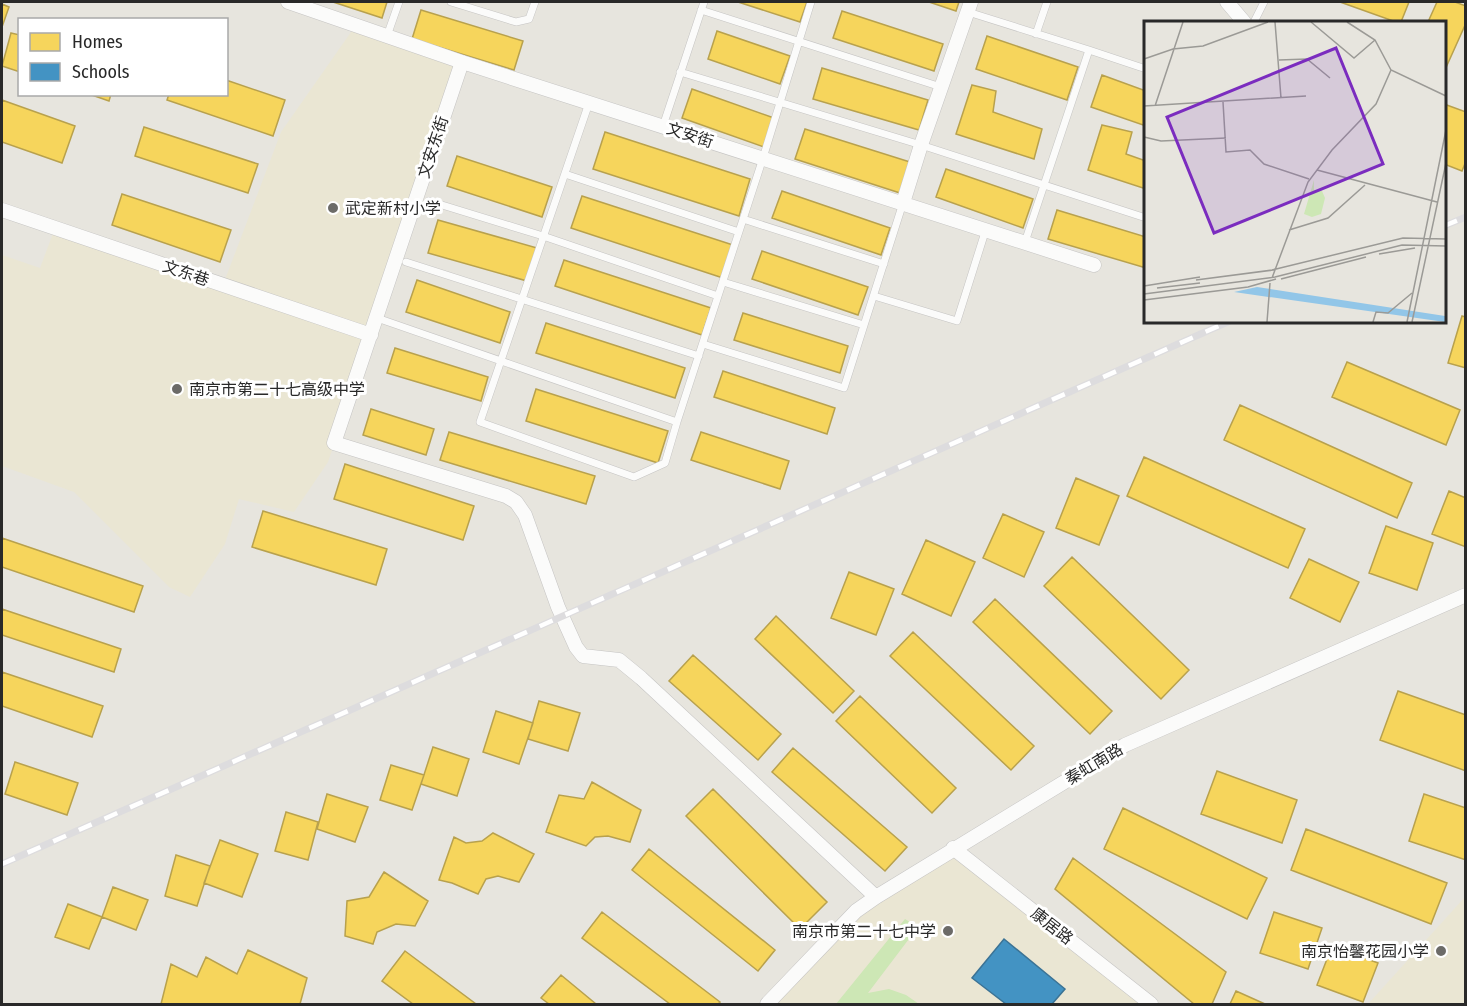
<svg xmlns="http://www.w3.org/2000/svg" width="1467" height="1006" viewBox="0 0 1467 1006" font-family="'Fira Sans Condensed','Noto Sans SC',sans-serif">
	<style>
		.education { fill: #eae6d3 }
		.pitch { fill: #cde7b5 }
		.homes { fill: #f6d55c; stroke: #b8a14d; stroke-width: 1.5 }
		.schools { fill: #4393c3; stroke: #3b7395; stroke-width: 1.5 }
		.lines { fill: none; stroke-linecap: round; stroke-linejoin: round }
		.service-casing { stroke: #c5c4c3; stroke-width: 8 }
		.minor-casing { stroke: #c5c4c3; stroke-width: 15 }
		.service { stroke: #fbfbfa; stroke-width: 7 }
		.minor { stroke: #fbfbfa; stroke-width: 14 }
		.rail-casing { stroke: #dddcde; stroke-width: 7 }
		.rail { stroke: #fff; stroke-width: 4.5; stroke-dasharray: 14; stroke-linecap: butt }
		.poi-dot { fill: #6c6b68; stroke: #fff; stroke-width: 2 }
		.labels { text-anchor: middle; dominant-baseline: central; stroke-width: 6; stroke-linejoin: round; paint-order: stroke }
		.street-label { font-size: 16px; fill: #292929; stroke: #fff }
		.poi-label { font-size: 16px; fill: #292929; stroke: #fff; text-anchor: start }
		.inset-road { fill: none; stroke: #9b9a96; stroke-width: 1.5 }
		.view { fill: #7b2cbf; fill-opacity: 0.15; stroke: #7b2cbf; stroke-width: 3 }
		.inset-edge { fill: none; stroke: #292929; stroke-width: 3 }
	</style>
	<rect width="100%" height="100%" fill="#e7e5de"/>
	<path class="education" d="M356,25L462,62L328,462L294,512L239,499L225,544L190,597L169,587L74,492L2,466V255L40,268L55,228L223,285L281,132Z
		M953,848L1151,1004H767L856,911Z
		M1465,897V1004H1368Z"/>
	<path class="pitch" d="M905,919L918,927L868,993L889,989L906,995L919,1004H836Z"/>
	<path class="homes" d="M333,2H387L382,18Z
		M738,2H807L800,22Z
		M929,2H959L956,11Z
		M1340,2H1409L1401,22H1396Z
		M1437,2H1455L1466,6V23L1444,72V22H1428Z
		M2,4L9,7L2,27Z
		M421,10L523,41L514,70L412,39Z
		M842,11L943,44L934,71L833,38Z
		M717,31L790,56L780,84L708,59Z
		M11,33L20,35V72L2,66Z
		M987,36L1078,67L1067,100L976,69Z
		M822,68L928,100L919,130L813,99Z
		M1102,75L1146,91V126L1091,107Z
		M226,80L285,100L273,136L167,100L169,94H226Z
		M972,85L996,91L993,112L1042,129L1034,159L956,134Z
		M692,89L774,118L764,147L682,118Z
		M89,94H111L109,101Z
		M2,100L75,126L62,163L2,142Z
		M1444,104L1466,112V161L1462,171L1444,164Z
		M1102,125L1132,132L1126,154L1146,161V189L1088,170Z
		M144,127L258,164L248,193L135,156Z
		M805,129L910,162L900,193L795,159Z
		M605,132L750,179L739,216L593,169Z
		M457,156L552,187L542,217L447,186Z
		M946,169L1033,199L1023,228L936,197Z
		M782,191L890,228L881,255L772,218Z
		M122,194L231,230L220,262L112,225Z
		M582,196L733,245L723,278L571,228Z
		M1057,210L1146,237V268L1048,239Z
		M438,220L537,248L527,281L428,253Z
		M762,251L868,287L858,315L752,279Z
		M564,260L711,308L702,335L555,286Z
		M417,280L510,312L500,343L406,312Z
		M743,313L848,346L840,373L734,340Z
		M1462,316L1466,317V368L1448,363Z
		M546,323L685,368L675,398L536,353Z
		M395,348L488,377L481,401L387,373Z
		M1347,362L1460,410L1446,445L1332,397Z
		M723,371L835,408L827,434L714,397Z
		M536,389L668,431L658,463L526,421Z
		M1240,405L1412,483L1397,518L1224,440Z
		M371,409L434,429L426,455L363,435Z
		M449,432L595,476L586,504L440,460Z
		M701,432L789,461L780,489L691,460Z
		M1144,457L1305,529L1288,568L1127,496Z
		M345,464L474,506L463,540L334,499Z
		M1076,478L1119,496L1099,545L1056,528Z
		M1449,491L1466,498V547L1432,534Z
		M263,511L387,549L376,585L252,547Z
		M1003,514L1044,532L1024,577L983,558Z
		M1386,526L1433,543L1417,590L1369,573Z
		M2,538L143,586L134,612L2,567Z
		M926,540L975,562L951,616L902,594Z
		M1072,557L1189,670L1161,699L1044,586Z
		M1309,559L1359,582L1340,622L1290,598Z
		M849,572L894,589L876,635L831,618Z
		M995,599L1112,711L1090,734L973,622Z
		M2,609L121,649L114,672L2,635Z
		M776,616L854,691L833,713L755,639Z
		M913,632L1034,746L1011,770L890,656Z
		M693,655L781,734L758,760L669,681Z
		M2,672L103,706L92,737L2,706Z
		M1398,691L1466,715V771L1380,740Z
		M860,696L956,788L932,813L836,721Z
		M539,701L580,713L568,751L528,739Z
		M496,711L533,723L519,764L483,752Z
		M433,747L469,759L457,796L421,784Z
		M793,748L907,847L885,871L772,772Z
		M15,762L78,783L67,815L5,794Z
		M391,765L424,775L412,810L380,800Z
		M1217,771L1297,800L1282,843L1201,814Z
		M592,782L641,810L630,842L608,836L595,837L586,846L546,832L559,795L584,799Z
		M713,789L827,902L800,929L686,816Z
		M327,794L368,807L355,842L317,829Z
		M1424,794L1466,808V860L1409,841Z
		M1123,808L1267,878L1247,919L1104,849Z
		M286,812L318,822L308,860L275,851Z
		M1306,829L1447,883L1431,924L1291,870Z
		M493,833L534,854L519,882L498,876L486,879L478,894L452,883L439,880L454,837L466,843L482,841Z
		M220,840L258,854L242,897L204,883Z
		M649,849L775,950L758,971L632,870Z
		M176,855L210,866L197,906L165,896Z
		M1073,858L1226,972L1212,1004H1194L1055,889Z
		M384,872L428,901L415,926L396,924L377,932L373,944L345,936L347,901L369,897Z
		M113,887L148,900L136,930L102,917Z
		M68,904L102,917L89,949L55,937Z
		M602,912L720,1002L718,1004H670L582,938Z
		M1274,912L1322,928L1308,969L1260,953Z
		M1332,946L1378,963L1363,1002L1317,985Z
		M248,950L307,978L300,1004H161L171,964L197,977L206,957L237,974Z
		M405,951L476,1004H413L382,981Z
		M561,975L596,1004H549L541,998Z
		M1236,991L1265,1004H1230Z"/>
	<path class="schools" d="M1004,939L1065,989L1052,1004H1006L972,978Z"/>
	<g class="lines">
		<defs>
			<path id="service" d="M451,2L516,22L529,19L535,2
				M701,10L941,87
				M968,12L1089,50L1025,242
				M1254,22L1264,2
				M1036,34L1047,2
				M387,36L399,2
				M1089,50L1146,69
				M680,72L921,145L1146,218
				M589,103L480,422L634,477L665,463L677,422
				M663,126L704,2
				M565,174L739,232
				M429,201L543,236L718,296
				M743,219L884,264
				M406,262L699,356
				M723,282L864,325
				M874,296L957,321L986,229
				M377,318L677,422L763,158L811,2
				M703,344L844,388L903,203"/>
			<path id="minor" d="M288,2L462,62L1094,265
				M1227,2L1244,22
				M462,62L334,443L506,496L516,502L525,515L558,607L576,647L583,656L619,660L641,678L876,897
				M903,203L921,145L971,2
				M2,210L371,335
				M953,848L1151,1004
				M767,1004L856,911L876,897L1125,745L1466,595"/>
		</defs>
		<use href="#service" class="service-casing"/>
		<use href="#minor" class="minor-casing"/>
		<use href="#service" class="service"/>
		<use href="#minor" class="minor"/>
		<defs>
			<path id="rail" d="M1444,226L1466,217
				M2,864L1230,321"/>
		</defs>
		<use href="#rail" class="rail-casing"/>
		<use href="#rail" class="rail"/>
	</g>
	<g class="poi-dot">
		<circle cx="333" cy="208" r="6"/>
		<circle cx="177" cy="389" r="6"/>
		<circle cx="948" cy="931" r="6"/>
		<circle cx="1441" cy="951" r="6"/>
	</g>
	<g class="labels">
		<g class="street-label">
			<text transform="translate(690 135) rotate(18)">文安街</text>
			<text transform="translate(433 147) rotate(-72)">文安东街</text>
			<text transform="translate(186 273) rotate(19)">文东巷</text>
			<text transform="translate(1094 764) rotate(-31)">秦虹南路</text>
			<text transform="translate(1052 926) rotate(38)">康居路</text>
		</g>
		<g class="poi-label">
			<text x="345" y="208">武定新村小学</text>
			<text x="189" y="389">南京市第二十七高级中学</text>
			<text x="936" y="931" text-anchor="end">南京市第二十七中学</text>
			<text x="1429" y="951" text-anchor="end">南京怡馨花园小学</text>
		</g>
	</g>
	<g transform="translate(1144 21)">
		<rect width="302" height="302" fill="#e7e5de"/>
		<path d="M170,159V169L178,170L181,177L177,193L168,196L160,193Z" fill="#cde7b5"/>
		<path d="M113,266L301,295V301L90,271Z" fill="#92c6e8"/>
		<path class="inset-road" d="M131,1L137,77M167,1L210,37L231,19M203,1L231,19L247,49L302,75M0,38L29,28L59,25L124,1M135,39L163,38L186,57M79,81L82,131L106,129L120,143L165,158M0,85L162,75M11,85L39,1M0,116L17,120L82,117M173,149L293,181M145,209L184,197L221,164M235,233L271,227M128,249L259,217L302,218M128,257L164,161L188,129L232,83L247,49M137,258L222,236M52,259L129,249M0,265L56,256M13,267L56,262M0,273L131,256L258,224L302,225M0,279L104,266L132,258M123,301L126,262M229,301L232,291L244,292L268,272M263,301L302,109M268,301L302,142"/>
		<path class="view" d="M192,27L239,143L70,212L23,96Z"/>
		<rect width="302" height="302" class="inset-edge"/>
	</g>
	<rect width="1467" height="1006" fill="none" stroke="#292929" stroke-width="6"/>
	<rect x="18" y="18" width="210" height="78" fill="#ffffff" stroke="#a9a9a9" stroke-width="1.5"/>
	<rect x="30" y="33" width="30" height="18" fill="#f6d55c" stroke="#a9a9a9" stroke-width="1.5"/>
	<text x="72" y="48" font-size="18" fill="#292929">Homes</text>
	<rect x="30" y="63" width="30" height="18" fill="#4393c3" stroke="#a9a9a9" stroke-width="1.5"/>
	<text x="72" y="78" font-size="18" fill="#292929">Schools</text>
</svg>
